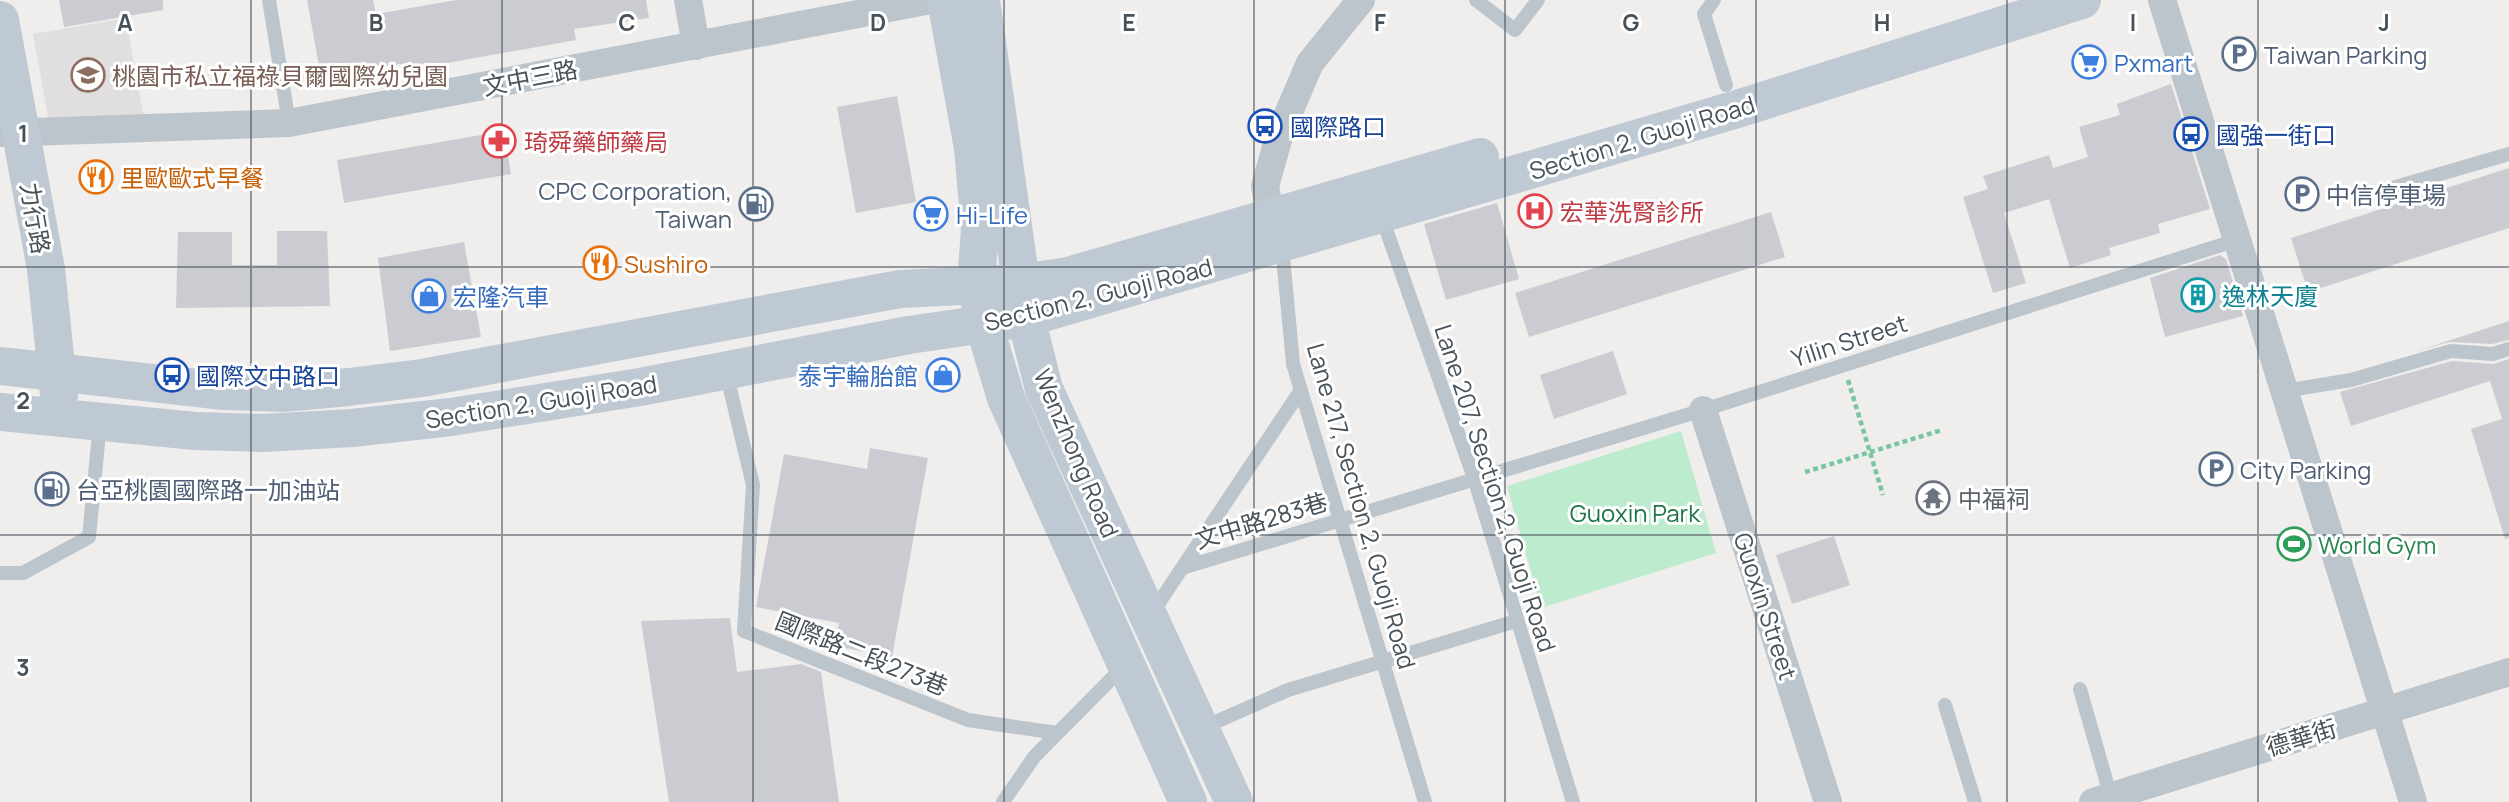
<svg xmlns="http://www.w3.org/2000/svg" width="2509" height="802" viewBox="0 0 2509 802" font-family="Manrope,'Noto Sans TC',sans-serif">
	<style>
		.education { fill: #e0dede }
		.green { fill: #bdebcd }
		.building { fill: #caccd1 }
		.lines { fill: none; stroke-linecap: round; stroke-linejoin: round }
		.path { stroke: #78c69d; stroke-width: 4.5; stroke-dasharray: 5 3.5; stroke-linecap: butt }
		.lane { stroke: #bcc5cb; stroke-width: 14 }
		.street { stroke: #bcc5cb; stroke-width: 28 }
		.secondary { stroke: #bfc9d3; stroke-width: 38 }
		.grid { fill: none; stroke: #475159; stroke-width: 2; stroke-opacity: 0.55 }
		.labels { text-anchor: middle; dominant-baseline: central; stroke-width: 6; stroke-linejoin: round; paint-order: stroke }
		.service-label { font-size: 24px; fill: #4e5e75; stroke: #fff; text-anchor: start }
		.shop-label { font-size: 24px; fill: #366cbe; stroke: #fff; text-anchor: start }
		.education-label { font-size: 24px; fill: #785e54; stroke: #fff; text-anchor: start }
		.street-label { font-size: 24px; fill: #475159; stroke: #fff }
		.transit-label { font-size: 24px; fill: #164399; stroke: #fff; text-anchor: start }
		.health-label { font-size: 24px; fill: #be3a42; stroke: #fff; text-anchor: start }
		.food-label { font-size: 24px; fill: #c56008; stroke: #fff; text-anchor: start }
		.culture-label { font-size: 24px; fill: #0d838f; stroke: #fff; text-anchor: start }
		.worship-label { font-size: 24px; fill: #5b616d; stroke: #fff; text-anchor: start }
		.park-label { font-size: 24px; fill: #1d7545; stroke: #fff }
		.leisure-label { font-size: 24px; fill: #27864d; stroke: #fff; text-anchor: start }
		.grid-label { font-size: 23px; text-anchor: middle; font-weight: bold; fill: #475159; stroke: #fff; stroke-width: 6; stroke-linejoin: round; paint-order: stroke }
	</style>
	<rect width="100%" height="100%" fill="#f0eded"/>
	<path class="education" d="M126,18L144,119L48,117L33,34Z"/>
	<path class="green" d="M1681,431L1716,553L1541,608L1507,486Z"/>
	<path class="building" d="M59,0H163V10L64,27Z
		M307,0H373L376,14L456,0H646L649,18L574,29L576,40L408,70L407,63L321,77Z
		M2171,84L2210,209L2158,224L2160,233L2109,248L2111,255L2070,268L2049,199L2004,213L2026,283L1993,293L1963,197L1988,189L1983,176L2049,155L2053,168L2088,157L2079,127L2120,115L2117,104Z
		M897,96L916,202L856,213L837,107Z
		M504,131L511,174L344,203L337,160Z
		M2509,168V228L2308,292L2291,238Z
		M1497,203L1519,279L1446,300L1424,224Z
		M1771,212L1785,257L1529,337L1515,293Z
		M277,231H327L330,306L176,308L178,232H232V265H277Z
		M464,242L481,337L390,351L378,258Z
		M2220,255L2226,259L2243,316L2165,337L2150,278Z
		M2509,321V340L2492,344L2449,342L2414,352Z
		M1613,351L1627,394L1554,419L1540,375Z
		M2509,359V538L2505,539L2471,429L2502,419L2490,381L2351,426L2340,392L2452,361L2493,364Z
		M870,448L928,458L892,657L835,646L839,623L756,607L784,454L867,469Z
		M1834,536L1850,585L1792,604L1776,555Z
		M730,618L737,672L801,664L821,672L839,802H669L641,621Z"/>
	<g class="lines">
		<path class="path" d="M1848,380L1883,495
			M1805,472L1942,430"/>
		<path class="lane" d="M269,0L289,123
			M1476,0L1515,30L1538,0
			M1714,0L1704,14L1726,85
			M2392,188L2509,154
			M1381,215L1474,478L1573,802
			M1282,246L1293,364L1425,802
			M726,372L753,485L744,631L968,720L1057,733
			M2284,391L2351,380L2451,351L2493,354L2509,349
			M1182,568L1703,410L2237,240
			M0,573H23L89,537L100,423
			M1152,613L1301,390
			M2080,689L2112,801
			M1945,705L1975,802
			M1202,728L1288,690L1516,621
			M1003,802L1034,757L1125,665"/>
		<path class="street" d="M688,0L696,46
			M2162,0L2413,802
			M0,133L289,123L931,0
			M1271,219L1265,186L1280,133L1310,63L1361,0
			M1703,410L1828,802
			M2093,802L2509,672"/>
		<path class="secondary" d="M946,0L973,148L980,229L976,284L984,325L1006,398L1188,802
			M981,0L1026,318L1044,389L1234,802
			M0,20L46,269L59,395
			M0,366L224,391L283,393L349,387L422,378L900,289L1022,283L1068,276L1480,157
			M0,412L195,431L263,433L352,428L451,417L640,387L909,335L1026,318L1734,110L2082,0"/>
	</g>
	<path class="grid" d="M251,0V802M502,0V802M753,0V802M1004,0V802M1254,0V802M1505,0V802M1756,0V802M2007,0V802M2258,0V802M0,267H2509M0,535H2509"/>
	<defs>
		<symbol id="parking-ring" viewBox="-11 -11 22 22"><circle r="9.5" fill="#fff" stroke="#5c6f8a" stroke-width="1.5"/><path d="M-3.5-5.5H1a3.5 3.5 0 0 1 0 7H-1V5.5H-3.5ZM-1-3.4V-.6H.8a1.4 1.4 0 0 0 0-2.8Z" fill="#5c6f8a"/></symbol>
		<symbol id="supermarket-ring" viewBox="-11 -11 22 22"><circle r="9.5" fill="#fff" stroke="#3f7fe0" stroke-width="1.5"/><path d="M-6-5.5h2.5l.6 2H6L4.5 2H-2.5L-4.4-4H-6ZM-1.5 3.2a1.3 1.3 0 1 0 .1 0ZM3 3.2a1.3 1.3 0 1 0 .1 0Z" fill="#3f7fe0"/></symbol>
		<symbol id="school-ring" viewBox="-11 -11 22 22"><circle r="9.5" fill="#fff" stroke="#8d6e63" stroke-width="1.5"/><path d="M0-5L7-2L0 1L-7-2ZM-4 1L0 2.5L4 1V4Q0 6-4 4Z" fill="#8d6e63"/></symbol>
		<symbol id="bus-ring" viewBox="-11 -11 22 22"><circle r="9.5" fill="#fff" stroke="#1a4fb4" stroke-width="1.5"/><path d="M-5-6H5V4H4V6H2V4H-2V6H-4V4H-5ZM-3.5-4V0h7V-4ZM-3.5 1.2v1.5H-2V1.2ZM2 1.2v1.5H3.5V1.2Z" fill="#1a4fb4"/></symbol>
		<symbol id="pharmacy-ring" viewBox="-11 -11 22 22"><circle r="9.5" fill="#fff" stroke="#e0444e" stroke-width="1.5"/><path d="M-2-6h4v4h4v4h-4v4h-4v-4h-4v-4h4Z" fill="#e0444e"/></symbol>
		<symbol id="restaurant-ring" viewBox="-11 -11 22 22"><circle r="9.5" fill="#fff" stroke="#e8710a" stroke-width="1.5"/><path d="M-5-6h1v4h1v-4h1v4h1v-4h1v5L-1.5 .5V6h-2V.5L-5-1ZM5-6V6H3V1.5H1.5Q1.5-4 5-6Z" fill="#e8710a"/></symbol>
		<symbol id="fuel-ring" viewBox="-11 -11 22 22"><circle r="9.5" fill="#fff" stroke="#5c6f8a" stroke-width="1.5"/><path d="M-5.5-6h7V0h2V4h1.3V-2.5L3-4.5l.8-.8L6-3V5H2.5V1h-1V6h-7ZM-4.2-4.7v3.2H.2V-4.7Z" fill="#5c6f8a"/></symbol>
		<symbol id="hospital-ring" viewBox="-11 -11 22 22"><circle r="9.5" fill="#fff" stroke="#e0444e" stroke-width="1.5"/><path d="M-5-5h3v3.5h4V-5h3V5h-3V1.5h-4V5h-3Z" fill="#e0444e"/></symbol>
		<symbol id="building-ring" viewBox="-11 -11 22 22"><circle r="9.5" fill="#fff" stroke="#0f9aa8" stroke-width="1.5"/><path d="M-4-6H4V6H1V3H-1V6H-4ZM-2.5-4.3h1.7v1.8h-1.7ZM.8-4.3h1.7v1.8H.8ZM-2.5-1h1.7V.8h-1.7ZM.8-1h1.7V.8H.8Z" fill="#0f9aa8"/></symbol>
		<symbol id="shop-ring" viewBox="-11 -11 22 22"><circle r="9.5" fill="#fff" stroke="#3f7fe0" stroke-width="1.5"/><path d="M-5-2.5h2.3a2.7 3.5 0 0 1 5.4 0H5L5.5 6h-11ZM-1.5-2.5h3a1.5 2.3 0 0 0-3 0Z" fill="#3f7fe0"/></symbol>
		<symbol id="temple-ring" viewBox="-11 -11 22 22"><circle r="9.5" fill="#fff" stroke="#6b7280" stroke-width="1.5"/><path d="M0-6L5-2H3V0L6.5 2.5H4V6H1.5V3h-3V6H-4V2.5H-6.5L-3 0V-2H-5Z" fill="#6b7280"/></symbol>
		<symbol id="stadium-ring" viewBox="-11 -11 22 22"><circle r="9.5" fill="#fff" stroke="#2e9e5b" stroke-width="1.5"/><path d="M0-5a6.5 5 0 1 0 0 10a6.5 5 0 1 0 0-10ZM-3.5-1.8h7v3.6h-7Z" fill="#2e9e5b"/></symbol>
	</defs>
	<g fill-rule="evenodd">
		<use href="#parking-ring" x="2220" y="35" width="38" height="38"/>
		<use href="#supermarket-ring" x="2070" y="43" width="38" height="38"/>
		<use href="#school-ring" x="69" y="56" width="38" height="38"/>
		<use href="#bus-ring" x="1246" y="107" width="38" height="38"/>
		<use href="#bus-ring" x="2172" y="115" width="38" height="38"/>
		<use href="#pharmacy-ring" x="480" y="122" width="38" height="38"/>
		<use href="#restaurant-ring" x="77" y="158" width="38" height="38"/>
		<use href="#parking-ring" x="2283" y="175" width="38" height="38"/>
		<use href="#fuel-ring" x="737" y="185" width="38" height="38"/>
		<use href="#hospital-ring" x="1516" y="192" width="38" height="38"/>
		<use href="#supermarket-ring" x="912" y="195" width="38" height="38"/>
		<use href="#restaurant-ring" x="581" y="244" width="38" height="38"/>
		<use href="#building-ring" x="2179" y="276" width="38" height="38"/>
		<use href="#shop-ring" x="410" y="277" width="38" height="38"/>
		<use href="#bus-ring" x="153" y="356" width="38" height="38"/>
		<use href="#shop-ring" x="924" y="356" width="38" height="38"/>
		<use href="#parking-ring" x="2197" y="450" width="38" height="38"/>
		<use href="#fuel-ring" x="33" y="470" width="38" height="38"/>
		<use href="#temple-ring" x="1914" y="479" width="38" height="38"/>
		<use href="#stadium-ring" x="2275" y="525" width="38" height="38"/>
	</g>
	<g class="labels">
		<g class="service-label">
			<text x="2264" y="54">Taiwan Parking</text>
			<text x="732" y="190" text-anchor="end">CPC Corporation,<tspan x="732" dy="28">Taiwan</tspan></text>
			<text x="2326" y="194">中信停車場</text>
			<text x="2240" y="469">City Parking</text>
			<text x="76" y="489">台亞桃園國際路一加油站</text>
		</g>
		<g class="shop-label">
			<text x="2114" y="62">Pxmart</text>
			<text x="956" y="214">Hi-Life</text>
			<text x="453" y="296">宏隆汽車</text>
			<text x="918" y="375" text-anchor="end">泰宇輪胎館</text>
		</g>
		<g class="education-label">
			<text x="112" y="75">桃園市私立福祿貝爾國際幼兒園</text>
		</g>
		<g class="street-label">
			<text transform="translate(530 77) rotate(-11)">文中三路</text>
			<text transform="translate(1642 137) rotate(-17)">Section 2, Guoji Road</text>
			<text transform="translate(36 218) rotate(80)">力行路</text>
			<text transform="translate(1098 294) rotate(-14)">Section 2, Guoji Road</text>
			<text transform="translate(1849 340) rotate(-18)">Yilin Street</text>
			<text transform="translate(541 401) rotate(-9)">Section 2, Guoji Road</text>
			<text transform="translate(1077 453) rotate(67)">Wenzhong Road</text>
			<text transform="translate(1496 488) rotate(72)">Lane 207, Section 2, Guoji Road</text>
			<text transform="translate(1362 506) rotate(74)">Lane 217, Section 2, Guoji Road</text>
			<text transform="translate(1261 520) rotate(-17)">文中路283巷</text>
			<text transform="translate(1766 606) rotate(72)">Guoxin Street</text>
			<text transform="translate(862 653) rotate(22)">國際路二段273巷</text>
			<text transform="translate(2301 737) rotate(-17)">德華街</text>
		</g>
		<g class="transit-label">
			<text x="1290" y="126">國際路口</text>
			<text x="2216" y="134">國強一街口</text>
			<text x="196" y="375">國際文中路口</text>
		</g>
		<g class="health-label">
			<text x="524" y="141">琦舜藥師藥局</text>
			<text x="1560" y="211">宏華洗腎診所</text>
		</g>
		<g class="food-label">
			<text x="120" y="177">里歐歐式早餐</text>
			<text x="624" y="263">Sushiro</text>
		</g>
		<g class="culture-label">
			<text x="2222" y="295">逸林天廈</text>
		</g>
		<g class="worship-label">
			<text x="1958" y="498">中福祠</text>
		</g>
		<g class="park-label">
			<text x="1635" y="512">Guoxin Park</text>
		</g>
		<g class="leisure-label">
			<text x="2318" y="544">World Gym</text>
		</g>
	</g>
	<g class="grid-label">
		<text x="125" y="31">A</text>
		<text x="376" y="31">B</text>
		<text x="627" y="31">C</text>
		<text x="878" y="31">D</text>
		<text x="1129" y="31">E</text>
		<text x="1380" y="31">F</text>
		<text x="1631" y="31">G</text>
		<text x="1882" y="31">H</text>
		<text x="2133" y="31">I</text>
		<text x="2384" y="31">J</text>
		<text x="23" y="142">1</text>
		<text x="23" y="409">2</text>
		<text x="23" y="676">3</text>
	</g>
</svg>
